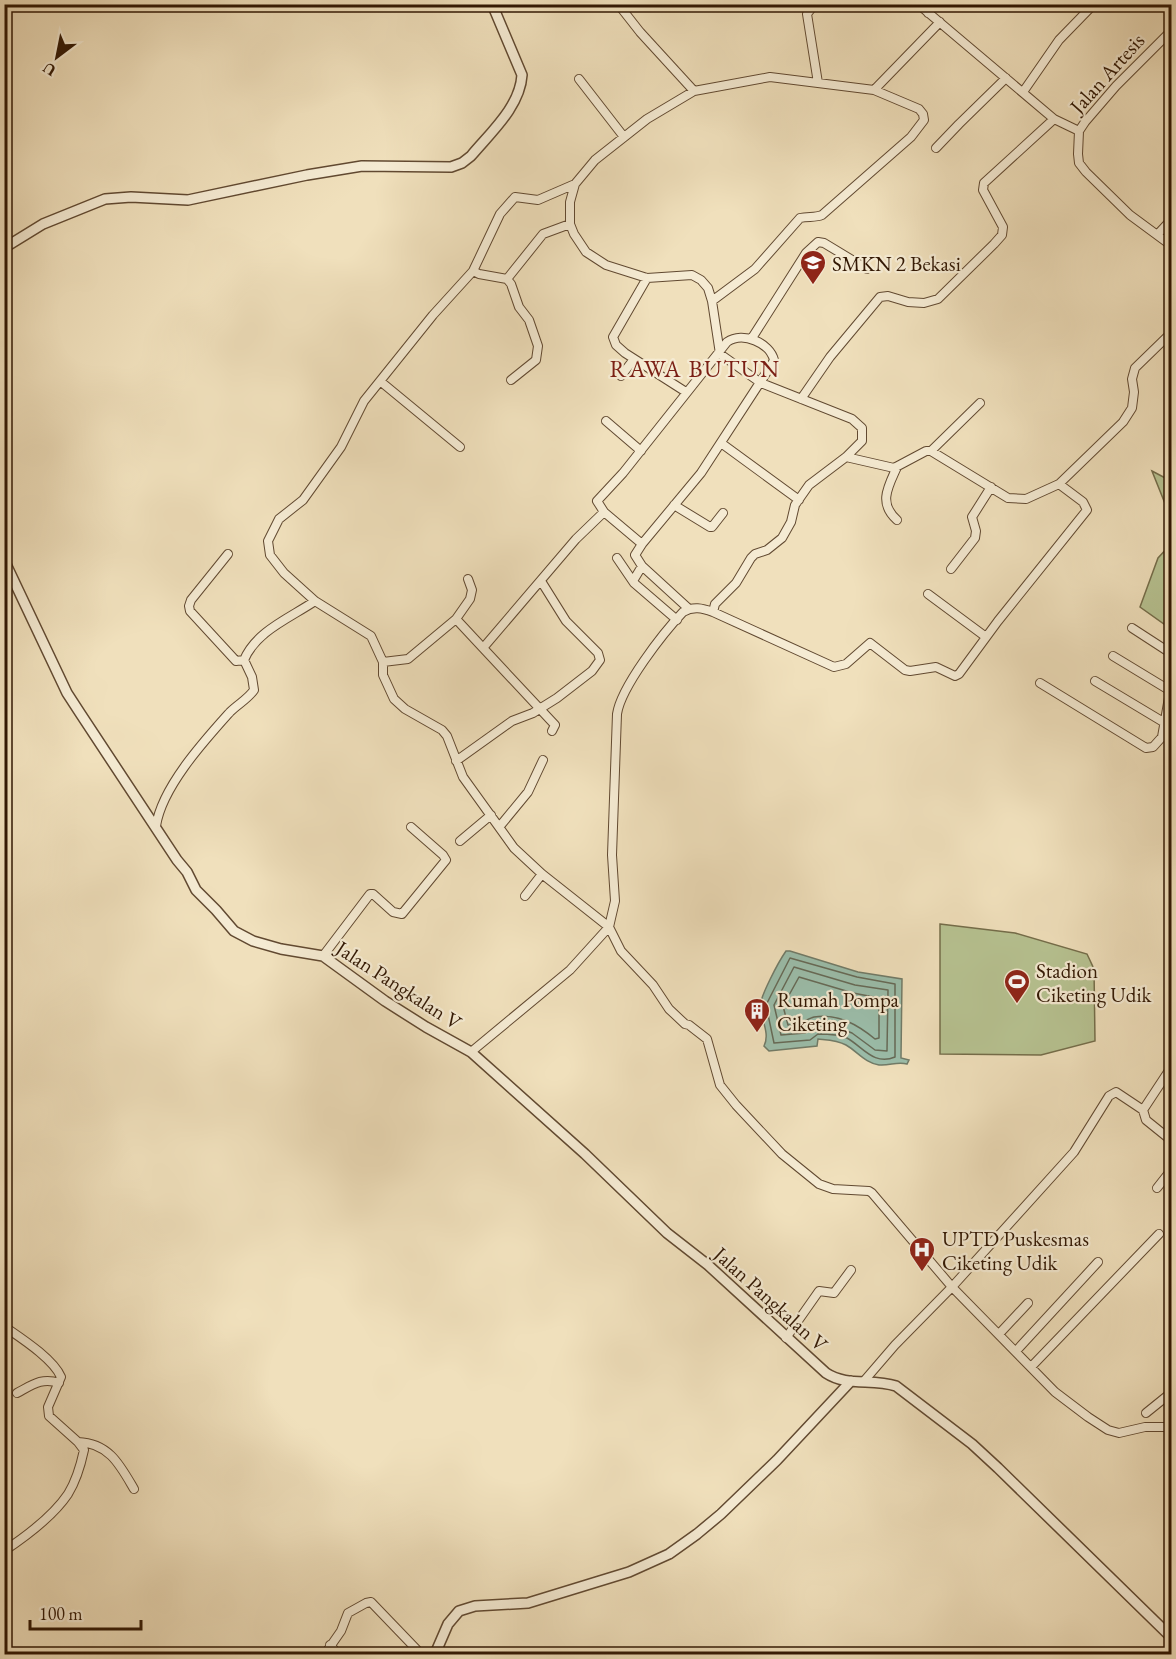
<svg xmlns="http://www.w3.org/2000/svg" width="1176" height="1659" viewBox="0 0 1176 1659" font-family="'EB Garamond',serif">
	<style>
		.green { fill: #b7c392; stroke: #746d4a; stroke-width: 1.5 }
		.water { fill: #9bbeab; stroke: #717b68; stroke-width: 1.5 }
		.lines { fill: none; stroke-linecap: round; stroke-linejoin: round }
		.shore { stroke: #666a57; stroke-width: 1.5 }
		.minor-casing { stroke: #614931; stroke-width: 10 }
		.tertiary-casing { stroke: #614931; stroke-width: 12 }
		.minor { stroke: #f5ebd3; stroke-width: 8 }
		.tertiary { stroke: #f5ebd3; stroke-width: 9 }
		.labels { text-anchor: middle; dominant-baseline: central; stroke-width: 4.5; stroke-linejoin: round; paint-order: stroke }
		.street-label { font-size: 21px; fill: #311703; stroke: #f5ebd3 }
		.poi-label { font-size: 21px; fill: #311703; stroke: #f5ebd3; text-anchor: start }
		.quarter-label { font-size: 24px; letter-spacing: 1.5px; fill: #7a1f14; stroke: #f5ebd3 }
	</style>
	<rect width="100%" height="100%" fill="#f0e0bc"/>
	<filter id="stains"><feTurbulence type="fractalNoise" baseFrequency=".00333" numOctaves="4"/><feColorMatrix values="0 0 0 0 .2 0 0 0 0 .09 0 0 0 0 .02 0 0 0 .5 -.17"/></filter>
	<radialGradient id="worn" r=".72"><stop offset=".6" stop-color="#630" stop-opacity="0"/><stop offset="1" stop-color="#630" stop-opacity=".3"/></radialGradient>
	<path class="green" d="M1152,471L1171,481V519L1170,516Z
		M1171,544V629L1140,607L1158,558Z
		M940,924L1015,933L1087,954L1094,969L1095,1041L1041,1055L940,1054Z"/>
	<path class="water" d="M786,951H790L858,972L902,979L901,1058L909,1060L907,1064C897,1061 890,1066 879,1065C865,1063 858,1052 846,1045C837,1040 828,1040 818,1039L817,1046L769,1051L764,1046C770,1034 762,1021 760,1008C759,998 779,961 786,951Z"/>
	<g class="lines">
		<path class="shore" d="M790,958L857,977L895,984V1057C874,1066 863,1047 847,1038C838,1034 827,1034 818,1034L810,1040L774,1043L766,1005Z
			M794,967L855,985L888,990L887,1051L875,1050L852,1033L839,1028L816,1026L805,1033L781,1035L774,1005Z
			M799,977L853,993L879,998V1038L875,1039C858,1025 838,1013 814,1017C803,1020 801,1026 788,1025L783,1006Z"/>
		<defs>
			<path id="minor" d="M618,4L640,32L694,91
				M815,4L807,14L818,83
				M918,4L1054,119L1079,131
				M928,13L936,4
				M1172,30L1116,86L1085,122L1079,131L1078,154L1079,163L1086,172L1130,215L1172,246
				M579,79L624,137
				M874,90L940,22
				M1023,92L1059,40L1094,4
				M936,148L959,124L1006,78
				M575,184L538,200L515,197L500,214L473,271L433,315L364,401L341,447L303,500L279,519L268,541L270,555L284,573L315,601L371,636L383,662V675L394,699L405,709L442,730L447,736L463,777L514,848L542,874L609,927L621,951L653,985L669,1009L685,1024L689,1025L707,1039L720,1085L736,1105L782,1154L819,1184L833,1189L869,1191L872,1193L952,1287L1055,1392L1088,1417L1108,1430L1119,1433L1145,1427H1172
				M1158,234L1172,219
				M473,271L479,274L507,279L543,234L570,224
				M647,278L613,337L616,345L625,353L686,392
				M507,279L511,284L519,307L529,320L538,346L536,360L511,380
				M752,338L806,253L818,242L824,243L867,269
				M621,376L634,359
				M380,381L460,447
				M801,399L830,357L880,297L888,296L908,302L924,303L938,299L994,244L1002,235L1003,227L983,190L984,183L1054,119
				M606,421L641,451
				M721,443L799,500
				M931,451L980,403
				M846,457L894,468L926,451H931L1008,498L1026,499L1059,484L1123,422L1132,408L1134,392L1132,379L1135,368L1172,332
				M674,505L710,527H712L723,513
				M897,520C878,503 888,487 897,467
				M642,544L701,473L772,364L774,360C770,343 743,331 727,342L623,473L597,501L604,512L642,544L635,555L642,566L689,609
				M228,554L191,600L189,606L190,611L236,661L244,660
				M617,558L634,583L677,620
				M951,569L975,538L976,531L972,517L991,487
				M633,581L642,566
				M928,594L986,637
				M713,612L834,667L846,664L870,643L905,670L910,671L936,667L955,676L959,674L998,621L1087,510L1083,502L1059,484
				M456,619L483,648
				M1132,628L1172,654
				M1113,656L1169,690
				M383,662L408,659L456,619L470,599L472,590L468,579
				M1095,681L1165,723
				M1040,683L1146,748L1153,747L1162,737L1172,681
				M552,731L555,725L483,648L576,539L604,512
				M456,761L512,721L533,713L557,698L592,671L600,660L598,653L566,621L541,581
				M156,826C162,787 204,741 230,712C238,704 248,699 254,690L252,677L244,660C256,631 290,618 315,601
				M500,826L528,792L543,760
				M460,841L491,815
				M525,896L542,874
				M323,956L370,894H373L393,912L402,914L446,860L443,855L411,827
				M471,1052L570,970L609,927L615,901L612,855L617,714C621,687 663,633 683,612C693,606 702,608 713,612L715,604L736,583L751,558L755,554L767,550L782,538L791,522L795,505L809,485L846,457L862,441V428L852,419L761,383L720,354L712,301L708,288L701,280L692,275L647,278L606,265L586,252L574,234L570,224V202L575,184L595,160L647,119L694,91L770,77L874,90L919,109L923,114L924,120L911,137L822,215C815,218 808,216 800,218L755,269L712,301
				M1143,1110L1172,1066
				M1157,1188L1172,1169
				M999,1334L1028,1303
				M786,1338L819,1291L834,1293L851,1270
				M1016,1351L1098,1262
				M1031,1367L1159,1234
				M864,1381L895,1345L952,1287L1074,1152L1109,1096L1116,1092L1143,1110L1146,1120L1172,1141
				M17,1393C32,1385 42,1377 59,1383
				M1146,1413L1172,1392
				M78,1442C109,1443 120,1465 134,1489
				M4,1551C25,1537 54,1515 68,1494C76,1481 81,1464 84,1450L78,1442L49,1416L48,1407L61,1377C54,1360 24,1340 8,1329
				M330,1645L338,1654
				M325,1654L341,1631L348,1613L366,1603L371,1602L421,1654"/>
			<path id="tertiary" d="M4,248L43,224L105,199L131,197L188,200L307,175L362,166L451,167L462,163L471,156C490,133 520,107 522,75L492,4
				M4,560L67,693L80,713L177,860L187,872L196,890L216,910L234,931L253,941L281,949L323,956L385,1001L426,1027L471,1052L585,1154L667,1233L708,1265L826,1373C847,1387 872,1378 896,1386L972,1444L998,1468L1172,1638
				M435,1654L448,1624L459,1611L475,1606L528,1603L629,1572L669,1554L697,1534L721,1514L777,1460L851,1381"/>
		</defs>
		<use href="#minor" class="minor-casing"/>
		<use href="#tertiary" class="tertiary-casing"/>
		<use href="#minor" class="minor"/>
		<use href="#tertiary" class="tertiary"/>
	</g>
	<defs>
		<symbol id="school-pin" viewBox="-11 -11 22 30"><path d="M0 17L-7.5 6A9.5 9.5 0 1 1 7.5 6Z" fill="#8f2418" stroke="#f5ebd3"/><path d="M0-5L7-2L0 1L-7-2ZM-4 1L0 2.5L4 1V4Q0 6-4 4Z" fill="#fff"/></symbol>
		<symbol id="stadium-pin" viewBox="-11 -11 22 30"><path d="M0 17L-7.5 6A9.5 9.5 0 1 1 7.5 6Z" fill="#8f2418" stroke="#f5ebd3"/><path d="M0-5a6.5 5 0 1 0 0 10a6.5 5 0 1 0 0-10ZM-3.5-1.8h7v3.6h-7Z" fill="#fff"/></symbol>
		<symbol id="building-pin" viewBox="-11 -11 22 30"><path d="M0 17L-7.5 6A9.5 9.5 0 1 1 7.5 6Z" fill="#8f2418" stroke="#f5ebd3"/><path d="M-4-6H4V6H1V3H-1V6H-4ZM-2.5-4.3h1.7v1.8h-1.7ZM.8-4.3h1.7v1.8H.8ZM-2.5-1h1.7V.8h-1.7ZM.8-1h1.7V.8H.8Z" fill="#fff"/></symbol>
		<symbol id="hospital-pin" viewBox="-11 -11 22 30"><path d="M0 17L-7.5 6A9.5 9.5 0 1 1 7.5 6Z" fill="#8f2418" stroke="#f5ebd3"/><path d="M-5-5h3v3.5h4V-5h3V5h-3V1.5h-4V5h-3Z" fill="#fff"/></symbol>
	</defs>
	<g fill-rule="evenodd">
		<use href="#school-pin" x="798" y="248" width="30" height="40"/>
		<use href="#stadium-pin" x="1002" y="967" width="30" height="40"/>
		<use href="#building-pin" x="742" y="996" width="30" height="40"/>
		<use href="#hospital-pin" x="907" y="1235" width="30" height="40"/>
	</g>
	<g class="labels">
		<g class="street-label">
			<text transform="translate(1107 73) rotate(-48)">Jalan Artesis</text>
			<text transform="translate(399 985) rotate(33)">Jalan Pangkalan V</text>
			<text transform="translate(771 1299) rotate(42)">Jalan Pangkalan V</text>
		</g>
		<g class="poi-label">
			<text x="832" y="263">SMKN 2 Bekasi</text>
			<text x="1036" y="970">Stadion<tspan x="1036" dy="24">Ciketing Udik</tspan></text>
			<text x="777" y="999">Rumah Pompa<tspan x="777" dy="24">Ciketing</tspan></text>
			<text x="942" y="1238">UPTD Puskesmas<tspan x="942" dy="24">Ciketing Udik</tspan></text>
		</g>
		<g class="quarter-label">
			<text x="695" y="368">RAWA BUTUN</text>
		</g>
	</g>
	<rect width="1176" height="1659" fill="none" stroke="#f0e0bc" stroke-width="24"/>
	<rect x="6" y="6" width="1164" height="1647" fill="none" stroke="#311703" stroke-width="3"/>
	<rect x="12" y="12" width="1152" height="1635" fill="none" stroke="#311703" stroke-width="1.5"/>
	<g transform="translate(57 57) rotate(212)" stroke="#f5ebd3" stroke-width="4.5" paint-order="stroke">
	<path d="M0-4.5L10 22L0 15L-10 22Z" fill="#311703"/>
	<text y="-9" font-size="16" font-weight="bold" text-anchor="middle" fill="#311703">U</text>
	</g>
	<path d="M30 1620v9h111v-9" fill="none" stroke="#311703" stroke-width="3"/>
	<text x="39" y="1620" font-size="18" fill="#311703" stroke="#f5ebd3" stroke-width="4.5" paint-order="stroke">100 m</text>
	<rect width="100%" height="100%" filter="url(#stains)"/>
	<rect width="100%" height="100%" fill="url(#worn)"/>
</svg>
